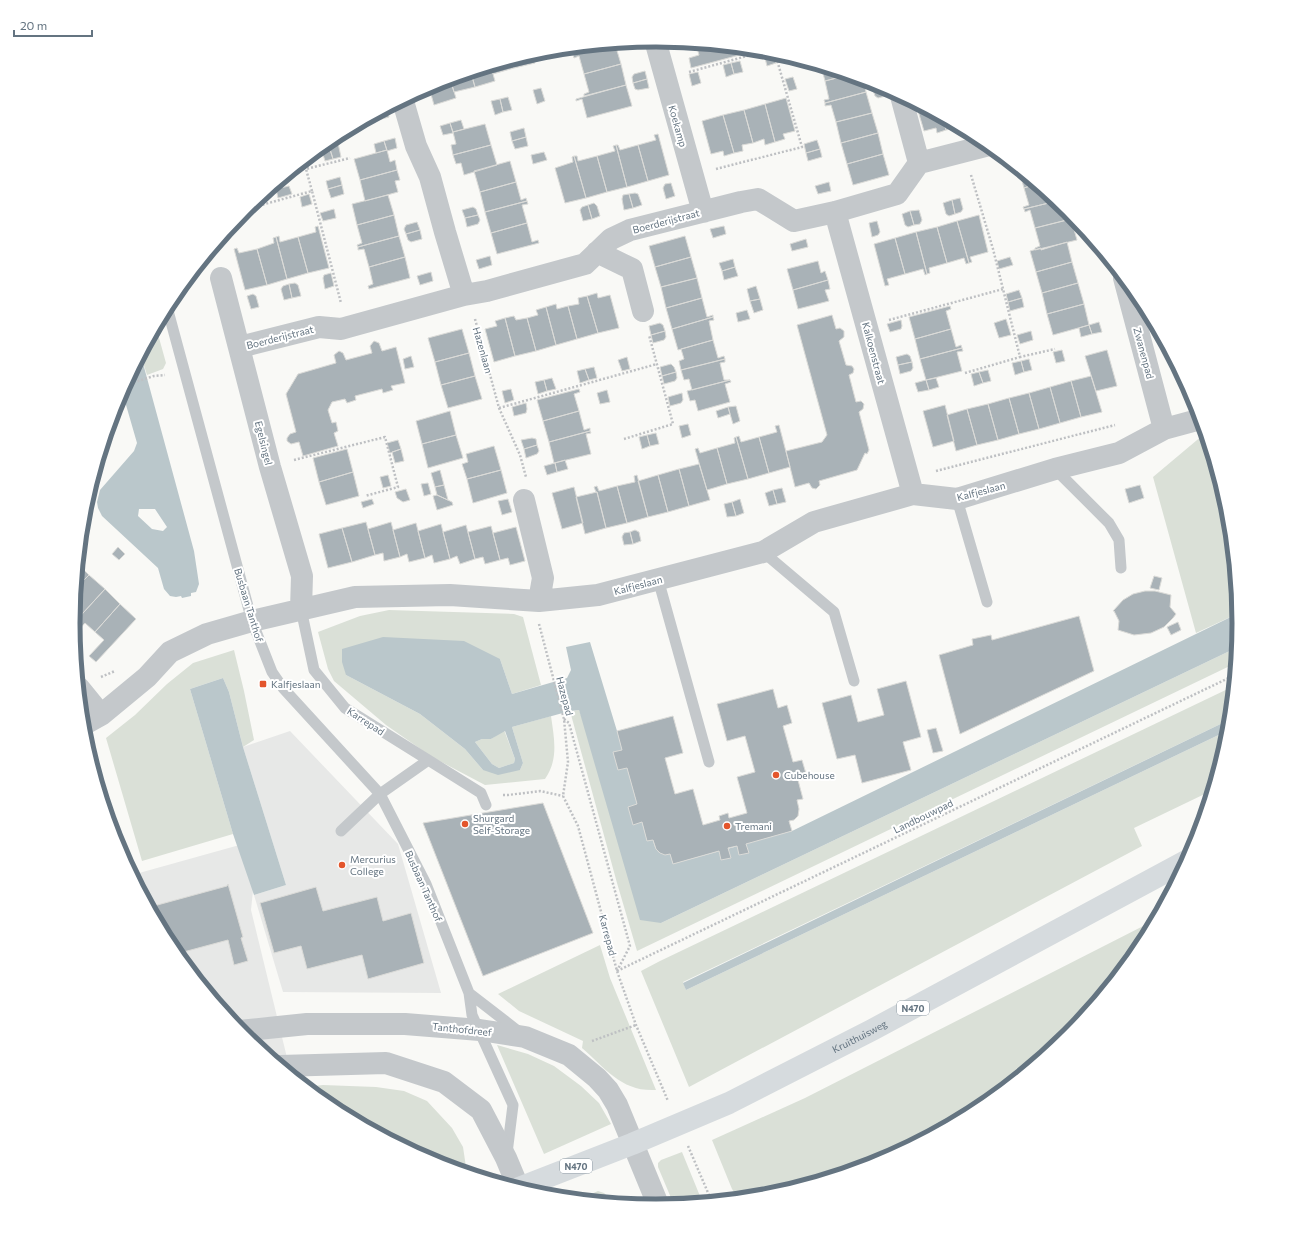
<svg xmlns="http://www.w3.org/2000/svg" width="1313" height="1247" viewBox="0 0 1313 1247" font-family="Commissioner,sans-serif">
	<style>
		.built { fill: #e7e8e7 }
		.green { fill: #dae0d7 }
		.water { fill: #bac7cb; fill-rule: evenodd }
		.building { fill: #a9b2b7; stroke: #dbdbd8 }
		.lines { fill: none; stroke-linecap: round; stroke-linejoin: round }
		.path { stroke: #bec0c3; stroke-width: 2.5; stroke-dasharray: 2 2; stroke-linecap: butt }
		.service { stroke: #c4c8cb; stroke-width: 11 }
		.minor { stroke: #c4c8cb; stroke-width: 22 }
		.tertiary { stroke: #c4c8cb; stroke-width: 22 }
		.primary { stroke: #d6dbde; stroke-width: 22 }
		.poi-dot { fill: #e3552c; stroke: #fff; stroke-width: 1.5 }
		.labels { text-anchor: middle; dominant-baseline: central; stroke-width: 4; stroke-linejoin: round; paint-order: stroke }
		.shield { fill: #fff; stroke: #929ea7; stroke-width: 1 }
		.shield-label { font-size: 9px; font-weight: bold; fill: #647481 }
		.street-label { font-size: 10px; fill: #647481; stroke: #fff }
		.poi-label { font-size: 10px; fill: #647481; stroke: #fff; text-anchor: start }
		.rim { fill: none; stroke: #647481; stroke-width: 5 }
	</style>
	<rect width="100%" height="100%" fill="#f9f9f6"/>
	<path class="built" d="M290,731L398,844L441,993L283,992L254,895L286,885L243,747Z
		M243,844L254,881L251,910L291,1074L244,1036L171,947L132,875Z"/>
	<path class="green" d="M156,327L166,363L163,369L147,375L141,356Z
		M1203,435L1209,456L1212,455L1229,510L1239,613L1196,633L1153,477Z
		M389,610L514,614L523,617L541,685L512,694L500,659L346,675L420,714L465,749L483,770H520L523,763L512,727L551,716C554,738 559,759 545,779L485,785L432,757L386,725L334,681L328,669L318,632L360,616Z
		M1238,647L1236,663L637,951L617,883L570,711L579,710L661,923Z
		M234,650L244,691L254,740L243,747L229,692L223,678L190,689L233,834L142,861L106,738L135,715L167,684L193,663Z
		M1234,686L1231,719L683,982L686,990L1229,730V738L1213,790L1134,828L1142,846L689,1087L641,971L660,961Z
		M504,730L515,759L514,763L499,768L492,764L475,742L482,739H491Z
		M1157,919L1142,948L1069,1036L980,1109L880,1163L770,1196L739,1199L732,1189L712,1140L805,1098Z
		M600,945L610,978L656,1090C622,1092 606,1069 582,1048L583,1041L519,1011L498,994Z
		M497,1045L528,1054L554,1066L581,1086L599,1103L611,1124L544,1154Z
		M323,1085L376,1087L404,1091L427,1101L452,1128L463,1147L466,1167L464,1172L433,1162L332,1109L306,1087Z
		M682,1152L702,1201L703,1202L674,1205L658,1167V1163L661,1160Z
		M598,1191L604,1193L615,1203L580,1199Z"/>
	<path class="water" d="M141,356L194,551L199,584L196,592L191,593V596L182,598L181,596L176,597L170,596L164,589L158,568L102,516L98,508L97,502L100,490L134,451L137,443L122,391ZM139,509H155L167,527L163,531L152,529L138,516Z
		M1239,613L1240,624L1238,647L661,923L640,920L579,710L570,711L512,727L523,763L520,770L498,775L483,770L465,749L420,714L346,675L342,662V649L383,637L464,641L500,659L512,694L567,678L571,670L566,647L590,642L617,731L647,841L653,840C655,850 659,856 670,854L673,864L792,831ZM505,731L515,759L514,763L499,768L492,764L475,742L482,739H491Z
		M223,678L229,692L243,747L286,885L254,895L233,834L190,689Z
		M1231,719L1229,730L686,990L683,983Z"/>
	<path class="building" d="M637,42L638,46L627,49L624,48L623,43Z
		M613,44L573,55L572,52L578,51L577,48Z
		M615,44L621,64L584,74L579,56L574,58L573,55Z
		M696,44L746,49L747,53L691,68L689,58L699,55Z
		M773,52L776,63L767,66L764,54Z
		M532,54L535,63L514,68L512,61Z
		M512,61L514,68L493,74L491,67Z
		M740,61L743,72L734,74L731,63Z
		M731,63L734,74L726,77L723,65Z
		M621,64L626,85L584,96V94L589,92L584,74Z
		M821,66L848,75L825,81Z
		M491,67L495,81L475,87L471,73Z
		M645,71L647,79L633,83L632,77L634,74Z
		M698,72L701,83L692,86L689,74Z
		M471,73L475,87L454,92L450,79Z
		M848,75L863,79L866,92L825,103L824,100L829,99L825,81Z
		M793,77L797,89L789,91L785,79Z
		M450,79L456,98L434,105L429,87Z
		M647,79L649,88L638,90L635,89L633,83Z
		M873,82L880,85L884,87L873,90Z
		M626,85L632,106L587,118L582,99L576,101V99Z
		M884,87L888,89L889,95L878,98L875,96L873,90Z
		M541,88L545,101L537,104L533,90Z
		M866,92L872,113L836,122L831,105L825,106V103Z
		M508,97L512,110L503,112L500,99Z
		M786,98L795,131L783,134L785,139L775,142L765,104Z
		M500,99L503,112L495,115L491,101Z
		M765,104L775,142L765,145L764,139L753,143L744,110Z
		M916,104L943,118L946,130L937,133L936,128L924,131Z
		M387,109L389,117L367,123L366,120Z
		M744,110L753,143L742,145L743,151L734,153L723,115Z
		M872,113L878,133L841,143L836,122Z
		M723,115L734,153L724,156L723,151L711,154L702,121Z
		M943,118L955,125L956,128L946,130Z
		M461,120L464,129L453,132L450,123Z
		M450,123L453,133L443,135L440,126Z
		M485,124L491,145L453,155L451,145L456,144L453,132Z
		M524,128L526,137L512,141L510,132Z
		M878,133L883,154L847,164L841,143Z
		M658,134L669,175L648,181L638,145L656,140L654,135Z
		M526,137L528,146L515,149L512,141Z
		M395,138L397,148L387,151L384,141Z
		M817,140L820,149L806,153L804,144Z
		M384,141L387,150L376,153L374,144Z
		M338,143L341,157L333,159L329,146Z
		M491,145L497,165L464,175L461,163L456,164L453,155Z
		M616,145L627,187L607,192L597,156L615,151L613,146Z
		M616,145H618L620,150L638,145L648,181L627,187Z
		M329,146L333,159L325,161L321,148Z
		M820,149L822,157L808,161L806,153Z
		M387,150L390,162L395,160L397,170L360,180L354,159Z
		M544,152L547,160L533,164L531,155Z
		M883,154L889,175L853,185L847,164Z
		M574,156L586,198L565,203L555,168L573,162L572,157Z
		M574,156H577L578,161L597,156L607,192L586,198Z
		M510,161L516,182L480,192L474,171Z
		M397,170L400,180L395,181L398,192L365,201L360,180Z
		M1019,170L1036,184L1024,188Z
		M340,177L342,185L328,189L326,181Z
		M516,182L521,200L526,198L527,201L485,212L480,192Z
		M829,182L831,191L818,194L815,186Z
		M671,183L675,196L666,199L663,188L665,184Z
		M1036,184L1057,201L1024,209L1023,207L1029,205L1024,188Z
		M342,185L344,194L331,198L328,189Z
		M289,186L292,194L278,198L276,189Z
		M635,193L638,194L642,205L633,208L629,194Z
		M309,194L312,204L302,207L300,197Z
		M629,194L633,208L624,210L622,199L623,195Z
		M388,195L394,215L357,225L352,204Z
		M960,198L963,209L961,212L955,214L952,200Z
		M952,200L955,214L949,216L946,214L943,203Z
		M527,201L528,204L522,205L527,223L491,233L485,212Z
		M1057,201L1069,211L1071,219L1035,228L1030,210L1025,212L1024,209Z
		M594,203L597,206L600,216L592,219L588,205Z
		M588,205L592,219L583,221L580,210L582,207Z
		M473,207L476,209L478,215L465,218L462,210Z
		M334,209L336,218L323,221L320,213Z
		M919,210L922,220L920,224L914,225L910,211Z
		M910,211L914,225L908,227L905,225L902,214Z
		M394,215L399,236L358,247L357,245L362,243L357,225Z
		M478,215L480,220L478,224L467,227L465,218Z
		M979,215L988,252L970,257L972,262L969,263L957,221Z
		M1071,219L1077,240L1035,250V248L1040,246L1035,228Z
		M877,221L880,232L878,235L872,237L869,223Z
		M957,221L969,263L966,264L964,258L947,263L937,227Z
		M417,222L420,230L406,234L404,229L406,225Z
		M527,223L532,242L538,240L539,243L497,254L491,233Z
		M318,226L329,268L308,273L298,237L316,232L315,227Z
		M724,226L726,234L713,238L710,229Z
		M937,227L947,263L929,268L930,273L927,274L916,232Z
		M420,230L422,239L411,242L408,240L406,234Z
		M916,232L927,274L925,275L923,269L905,274L895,238Z
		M279,236L280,242L298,237L308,273L287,279L276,237Z
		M399,236L405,257L369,267L364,249L358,250V247Z
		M685,236L691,257L655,267L649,246Z
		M276,237L287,279L267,285L257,249L274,243L273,238Z
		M895,238L905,274L887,279L889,285L885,286L874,244Z
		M806,239L808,247L792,251L790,244Z
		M1067,242L1072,262L1036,272L1030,251L1041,248V250Z
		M237,248L239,253L257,249L267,285L245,290L234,249Z
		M490,256L492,265L479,269L476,260Z
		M405,257L410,278L369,289L368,286L373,284L369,267Z
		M691,257L697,278L661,287L655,267Z
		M1010,257L1013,265L999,269L997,261Z
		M733,259L735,267L722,271L719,263Z
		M818,261L821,273L825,271L828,280L793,290L787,269Z
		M1072,262L1078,283L1042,293L1036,272Z
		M735,267L738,276L724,280L722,271Z
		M431,272L433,281L420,285L417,276Z
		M331,273L334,286L325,289L323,278L324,275Z
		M697,278L702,298L666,308L661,287Z
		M828,280L830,289L825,290L829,301L798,309L793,290Z
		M295,283L298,285L301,296L292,298L289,284Z
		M1078,283L1084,304L1047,314L1042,293Z
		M289,284L292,298L284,300L281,289L283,286Z
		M756,286L760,299L750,301L747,289Z
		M1019,290L1022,298L1008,302L1006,294Z
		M597,293L598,298L610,295L619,328L598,333L587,296Z
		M253,294L256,296L259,307L251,309L247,296Z
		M587,296L598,333L577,339L568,306L579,304L578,298Z
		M702,298L707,317L713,315V317L672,329L666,308Z
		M1022,298L1024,307L1010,311L1008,302Z
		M760,299L763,310L754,313L750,301Z
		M556,304L557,309L568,306L577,339L556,345L546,307Z
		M1084,304L1089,325L1053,335L1047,314Z
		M950,306L951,309L946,311L951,329L915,339L909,317Z
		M546,307L556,345L536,351L527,318L538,315L536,310Z
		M747,310L750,319L738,322L736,313Z
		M832,315L836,329L840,328L844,331V337L839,341L846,365L852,366L854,369L853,373L849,375L856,402L861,401L864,404L863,409L859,412L869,450L867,454L865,453L857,470L819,481L820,485L816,489L812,488L809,483L795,487L786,451L822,442L827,435L797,325Z
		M514,316L516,320L527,318L536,351L515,356L505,318Z
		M713,317L714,320L709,321L713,340L678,350L672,329Z
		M505,318L515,356L494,362L485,329L497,326L495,321Z
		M1006,319L1011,335L999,338L994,323Z
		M901,320L902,326L901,329L890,332L887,324Z
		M1099,322L1102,332L1092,334L1089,325Z
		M660,323L663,325L665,331L651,335L649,326Z
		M1089,325L1092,334L1081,337L1079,328Z
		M462,329L469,353L435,362L428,338Z
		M951,329L956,347L961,345L962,348L920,359L915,339Z
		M665,331L666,337L664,340L653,343L651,335Z
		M1031,331L1033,340L1020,344L1017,335Z
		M713,340L718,358L724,356L725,359L681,370L679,361L684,359L681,349Z
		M374,341L379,343L382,351L396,347L405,383L391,386L393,390L383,393L382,389L355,396L356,400L347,403L345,399L332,402L328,410L332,423L336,422L338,431L334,433L338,446L303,456L299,442L291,444L287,441V438L290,434L296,432L286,394L298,374L336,363L334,355L339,351L343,353L346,360L372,353L370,346Z
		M962,348L963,351L957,352L962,371L926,380L920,359Z
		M1062,350L1065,361L1056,363L1053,352Z
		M1107,350L1117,386L1096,391L1085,356Z
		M469,353L475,376L441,385L435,362Z
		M907,354L910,356L912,362L898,365L896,357Z
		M411,356L414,367L405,369L403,359Z
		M627,357L630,369L622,371L618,360Z
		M725,359V362L720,363L724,380H730L692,390L689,379L684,380L681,370Z
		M1029,359L1032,370L1024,372L1021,361Z
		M1021,361L1024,372L1015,375L1012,363Z
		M912,362L913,368L911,371L900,374L898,365Z
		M671,364L674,367L676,372L662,376L660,367Z
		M594,367L597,378L589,380L585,369Z
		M585,369L589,380L580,383L577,371Z
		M988,370L991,381L983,383L979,372Z
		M676,372L677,378L675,381L664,384L662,376Z
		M979,372L983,383L974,386L971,374Z
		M475,376L482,399L448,408L441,385Z
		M1091,376L1102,412L1081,417L1071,381Z
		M552,378L556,389L547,391L544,380Z
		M936,378L939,387L929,390L926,380Z
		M544,380L547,391L538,394L535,382Z
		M730,380L731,382L725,384L730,402L698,411L695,400L690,401L687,391Z
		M926,380L929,390L918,392L915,383Z
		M1071,381L1081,417L1060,423L1050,387Z
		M1050,387L1060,423L1039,429L1029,393Z
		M511,389L514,400L505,403L502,391Z
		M579,389L580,392L574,394L579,411L543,421L537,400Z
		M607,390L610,402L600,404L597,393Z
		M682,393L683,400L681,403L670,406L668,397Z
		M1029,393L1039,429L1019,434L1009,398Z
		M1009,398L1019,434L998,440L988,404Z
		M526,403L527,409L526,413L514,416L512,407Z
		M988,404L998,440L977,445L967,409Z
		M945,405L954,441L933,447L923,411Z
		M736,406L740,421L733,424L728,407Z
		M728,407L730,414L718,418L716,411Z
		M967,409L977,445L956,451L947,415Z
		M450,411L456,435L422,444L416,421Z
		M579,411L584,430L590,428V431L549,442L543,421Z
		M688,424L691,435L682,438L679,426Z
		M779,425L790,467L769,473L759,437L777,432L775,426Z
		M590,431L591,433L586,434L591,454L554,463L549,442Z
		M656,433L659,444L650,446L647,435Z
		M456,435L463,458L428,468L422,444Z
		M647,435L650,446L642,449L639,437Z
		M739,436L741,442L759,437L769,473L748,479L736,437Z
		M736,437L748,479L727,484L717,448L735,443L734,438Z
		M532,438L536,439L537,445L524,449L521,440Z
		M398,440L401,449L390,453L387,443Z
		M537,445L539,451L537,454L526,458L524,449Z
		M494,446L501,470L467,479L462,464L468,462L466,454Z
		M698,448L700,453L717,448L727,484L707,490L695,449Z
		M347,449L353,472L319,482L313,458Z
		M401,449L404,461L395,463L392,452Z
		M565,460L568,469L557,472L555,463Z
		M555,463L557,472L547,475L544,466Z
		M699,464L710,500L689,506L679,469Z
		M679,469L689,506L668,512L658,475Z
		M440,470L444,485L435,487L431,473Z
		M501,470L507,493L473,503L467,479Z
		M353,472L359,496L326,505L319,482Z
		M388,475L391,486L383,488L380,477Z
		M637,475L648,517L627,523L617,486L635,482L634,476Z
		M658,475L668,512L648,517L638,481Z
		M428,483L431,494L424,496L421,484Z
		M444,485L448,500L437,495L435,487Z
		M1140,485L1144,498L1129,503L1125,489Z
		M597,486L599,491L617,486L627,523L606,528L597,492H596L594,487Z
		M574,487L583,523L562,529L552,493Z
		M782,488L786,502L777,504L773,490Z
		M406,489L410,500L403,502L397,498L395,492Z
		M773,490L777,504L769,506L765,493Z
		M597,492L606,528L585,534L576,497Z
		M437,495L452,502L453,505L437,510L433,496Z
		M372,499L374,504L363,508L361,502Z
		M508,499L512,512L502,515L498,501Z
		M740,499L744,513L736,516L732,502Z
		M732,502L736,516L727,517L724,504Z
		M366,522L375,555L352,562L342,528Z
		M391,522L400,557L384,561L383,553L375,555L368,529Z
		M416,523L425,558L409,562L407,554L400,557L393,530Z
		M441,524L450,559L434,563L432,555L425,558L418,531Z
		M466,525L475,559L460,564L457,556L450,559L443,532Z
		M491,526L500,560L485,564L483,557L475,559L468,532Z
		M516,527L525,561L510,565L508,558L500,560L493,533Z
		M342,528L352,562L328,568L319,534Z
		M635,530L639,532L641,541L633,544L630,532Z
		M630,532L633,544L624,545L622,537L624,533Z
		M118,547L125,554L119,560L112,554Z
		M79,565L89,575L76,588Z
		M89,575L105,589L73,624L76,588Z
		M1154,576L1162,578L1159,590L1150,588Z
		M105,589L120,604L95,632L85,623L74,635L73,624Z
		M1145,591H1155L1171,595L1170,607L1176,614L1173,618L1164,627L1151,633L1134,635L1118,630L1119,621L1114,611H1113L1123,600L1133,594Z
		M120,604L136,619L96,662L89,656L104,640L95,632Z
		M1079,616L1094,671L960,734L939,655L973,645L972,639L991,635L992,640Z
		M1178,622L1181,630L1171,635L1167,627Z
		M906,681L921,737L903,742L911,770L862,783L855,755L837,759L822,703L851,695L858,722L884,715L877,689Z
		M773,689L778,708L787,705L792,723L783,726L793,762L802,760L807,777L798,780L803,799L797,800L799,809L798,816L794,820L789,821L792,831L746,844L749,853L739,855L737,846L728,848L731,858L721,860L719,851L673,864L670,854L665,855L660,853L656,849L653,840L647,841L642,822L633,825L628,807L637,804L627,768L618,770L613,752L622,750L617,731L673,716L683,753L665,758L675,794L693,789L703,825L720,820L719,816L728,813L729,818L747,813L737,777L755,772L745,736L727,741L717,704Z
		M936,728L943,751L933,753L927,730Z
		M543,803L593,933L483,976L423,823Z
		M228,884L243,937L241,938L248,961L234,965L228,940L176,954L171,947L150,907L227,886Z
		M316,887L323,911L377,897L383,921L411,913L424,963L368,979L362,955L307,969L301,946L274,953L260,903Z"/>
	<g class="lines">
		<path class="path" d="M689,72L765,51
			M716,169L802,147L775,53
			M971,175L993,249L1020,357L1055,349
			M312,191L306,169L350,158
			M247,209L312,191L341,303
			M475,319L499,408L520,455L526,477
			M889,320L1003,289
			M965,373L1020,357
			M126,385L154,376L165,375
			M499,408L657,364
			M624,439L673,424L649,335
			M294,460L385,437L398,487L365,496
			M936,471L1115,425
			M539,624L564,719L568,762L563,796
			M101,677L115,671
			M564,719L569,723L630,946L617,971
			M503,795H508L540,791L563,796
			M563,796L578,826L617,971L636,1025L668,1101
			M617,971L1235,675
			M592,1041L636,1025
			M688,1146L712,1202"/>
		<path class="service" d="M167,307L252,621L272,672L283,688L380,794L426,884L469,993L472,1015L513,1105L507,1153
			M1055,469L1109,523L1119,540L1121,568
			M957,499L987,602
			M763,552L834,612L854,681
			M658,579L709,762
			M301,609L314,670L345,708L481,793L486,805
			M341,831L380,794L427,761
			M469,993L518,1031"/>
		<path class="minor" d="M655,40L703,212
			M901,96L919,163
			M403,101L416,146L430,177L445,232L464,295
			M835,212L913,494
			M597,252L632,269L643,311
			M221,278L270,467L302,576L301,609
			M1124,278L1164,429
			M240,347L319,327L341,329L348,327L464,295L487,291L585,264L611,239L630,230L741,202L758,199L794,221L835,212L897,194L919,163L989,145
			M524,500L543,578L539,601
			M79,688L101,715
			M83,725L101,715L147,677L170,652L207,634L252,621L355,597L450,595L539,601L598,595L763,552L814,522L913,494L957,499L1055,469L1119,453L1164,429L1201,419"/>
		<path class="tertiary" d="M239,1031L307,1024H405L480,1030L525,1037L569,1055L597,1078L608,1090L617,1105L659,1207
			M280,1066L386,1063L444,1082L481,1110L506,1158L519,1189"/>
		<path class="primary" id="s1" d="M519,1188L632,1144L729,1103L872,1030L1188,860"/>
	</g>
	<g class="poi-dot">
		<rect x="259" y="680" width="8" height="8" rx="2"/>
		<circle cx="776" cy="775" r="4"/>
		<circle cx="465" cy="824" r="4"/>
		<circle cx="727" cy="826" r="4"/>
		<circle cx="342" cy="865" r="4"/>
	</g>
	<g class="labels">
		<g class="shield">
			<rect x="897" y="1001" width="32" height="14" rx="3"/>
			<rect x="560" y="1159" width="32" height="14" rx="3"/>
		</g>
		<g class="shield-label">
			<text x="913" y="1008">N470</text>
			<text x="576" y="1166">N470</text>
		</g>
		<g class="street-label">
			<text transform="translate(678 126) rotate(74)">Koekamp</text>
			<text transform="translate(666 221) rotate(-15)">Boerderijstraat</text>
			<text transform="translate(280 337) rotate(-14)">Boerderijstraat</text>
			<text transform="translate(483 350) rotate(74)">Hazenlaan</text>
			<text transform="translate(874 353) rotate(75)">Kalkoenstraat</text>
			<text transform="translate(1144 353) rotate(75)">Zwanenpad</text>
			<text transform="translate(264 443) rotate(76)">Egelsingel</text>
			<text transform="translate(981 491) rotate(-15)">Kalfjeslaan</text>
			<text transform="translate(638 585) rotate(-15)">Kalfjeslaan</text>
			<text transform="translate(249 605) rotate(73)">Busbaan Tanthof</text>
			<text transform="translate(565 696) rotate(75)">Hazepad</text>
			<text transform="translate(366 721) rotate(33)">Karrepad</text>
			<text transform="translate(923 816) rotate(-26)">Landbouwpad</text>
			<text transform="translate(424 886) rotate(66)">Busbaan Tanthof</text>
			<text transform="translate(608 935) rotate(75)">Karrepad</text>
			<text transform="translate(462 1029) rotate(6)">Tanthofdreef</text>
			<text stroke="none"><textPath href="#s1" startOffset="373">Kruithuisweg</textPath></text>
		</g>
		<g class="poi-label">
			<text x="271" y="684">Kalfjeslaan</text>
			<text x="784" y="775">Cubehouse</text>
			<text x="473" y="818">Shurgard<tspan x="473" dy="12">Self-Storage</tspan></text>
			<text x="735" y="826">Tremani</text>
			<text x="350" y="859">Mercurius<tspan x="350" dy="12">College</tspan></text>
		</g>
	</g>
	<path d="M0 0H1313V1247H0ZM80 623a576 576 0 1 1 1152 0a576 576 0 1 1-1152 0Z" fill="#fff" fill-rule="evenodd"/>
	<path class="rim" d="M80 623a576 576 0 1 1 1152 0a576 576 0 1 1-1152 0Z"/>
	<path d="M14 30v6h78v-6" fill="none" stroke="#647481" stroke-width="2"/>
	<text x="20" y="30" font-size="12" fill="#647481" stroke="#ffffff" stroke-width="3" paint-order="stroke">20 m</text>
</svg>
